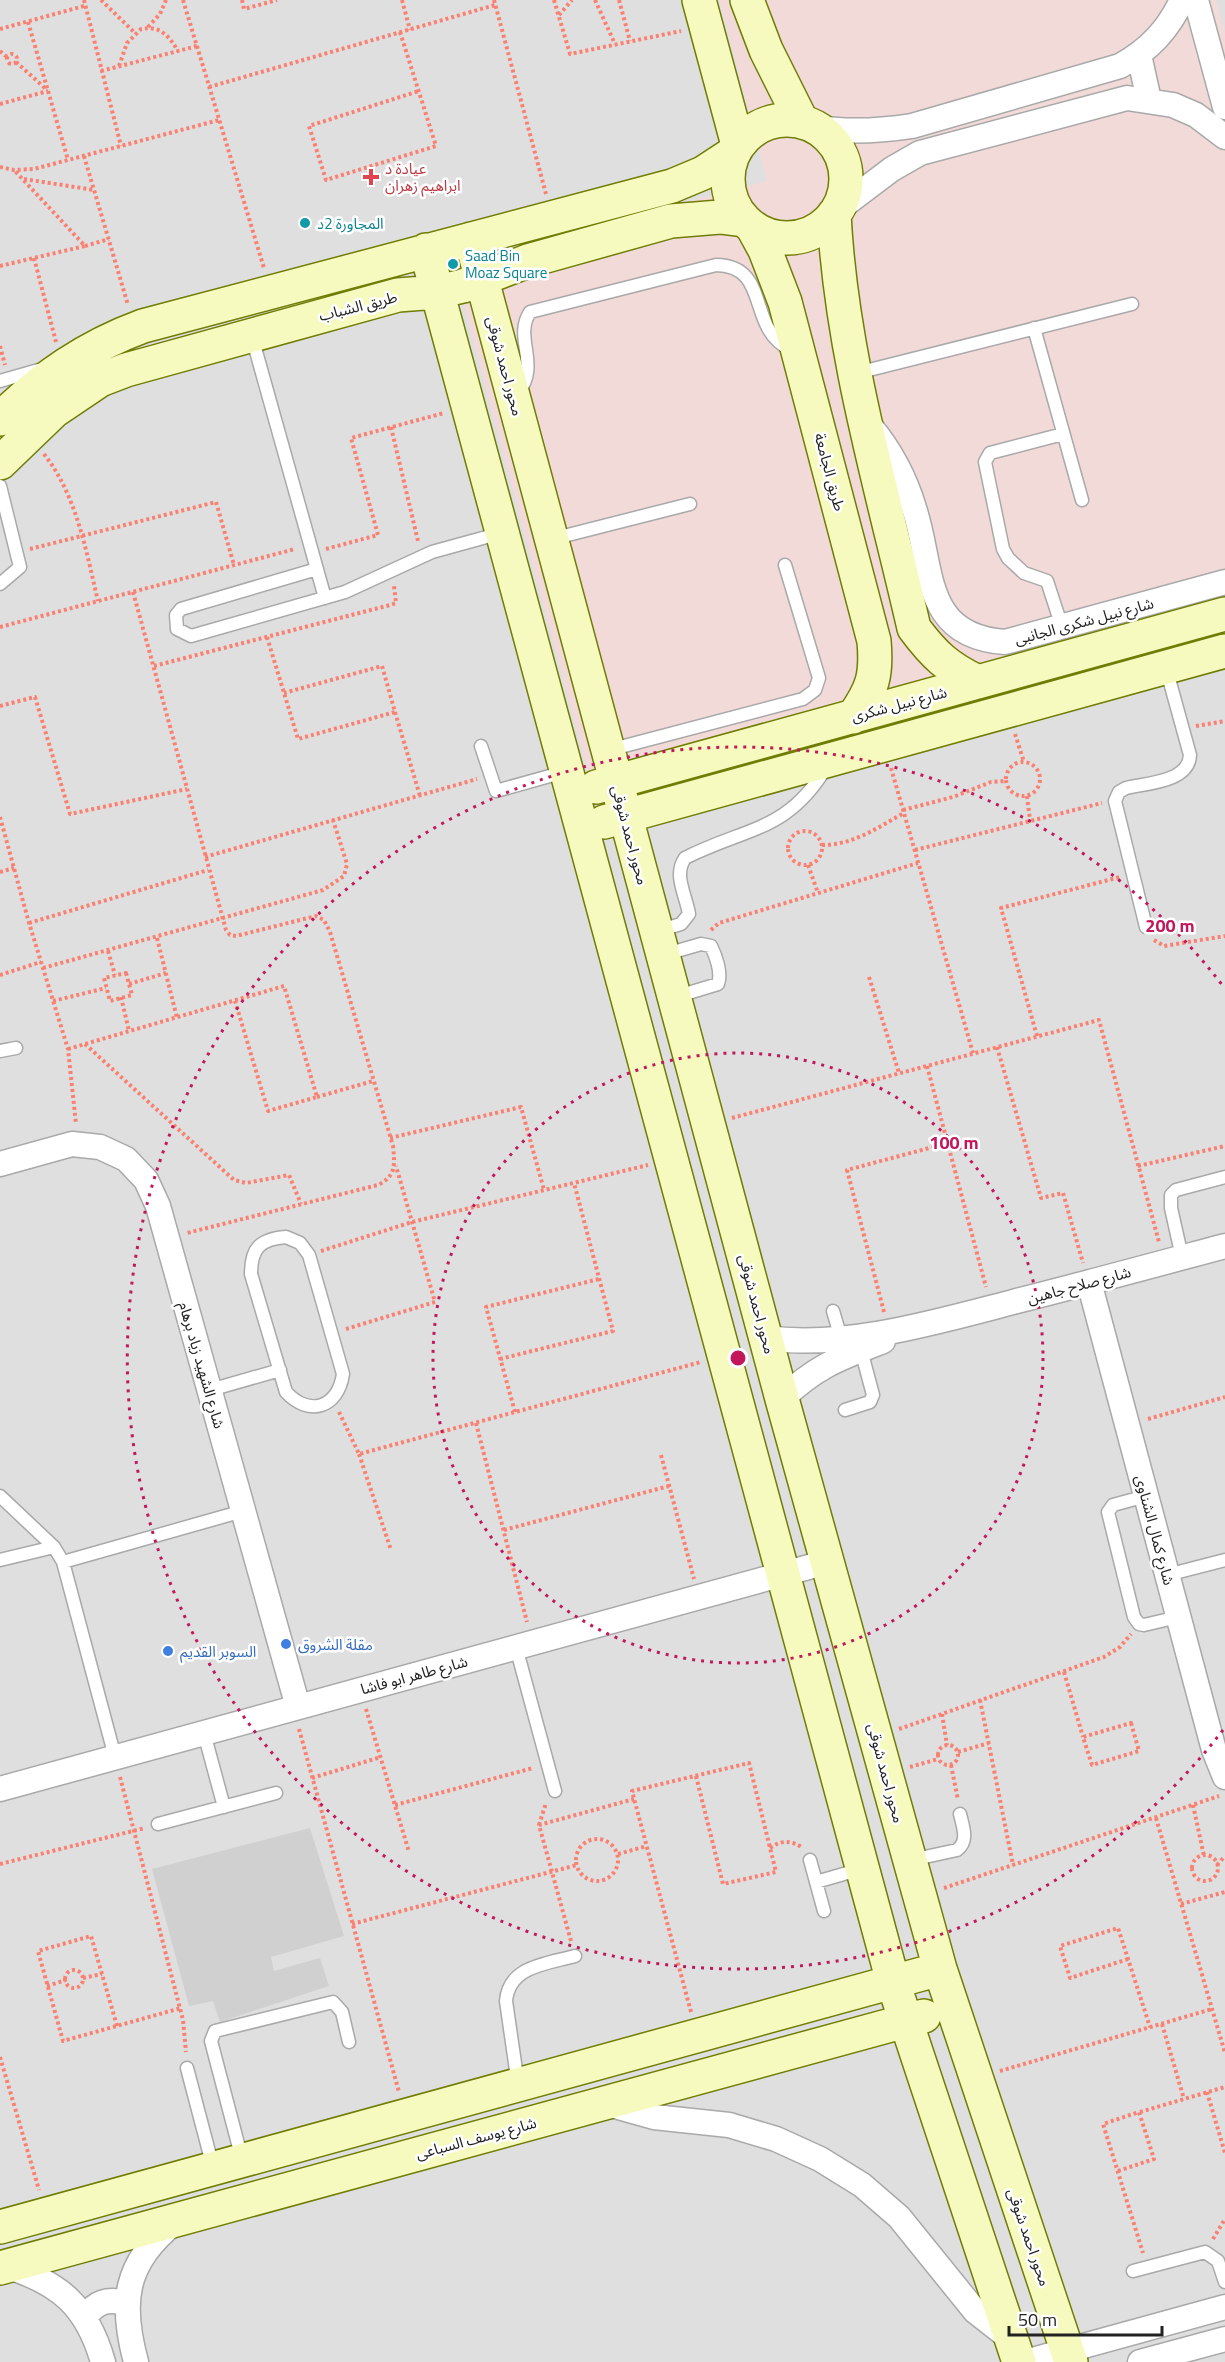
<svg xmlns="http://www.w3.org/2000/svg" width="1225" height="2362" viewBox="0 0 1225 2362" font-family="'Titillium Web','Noto Sans Arabic',sans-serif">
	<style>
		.residential { fill: #e0dfdf }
		.commercial { fill: #f2dad9 }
		.religious { fill: #d0d0d0 }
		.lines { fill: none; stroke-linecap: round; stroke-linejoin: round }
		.lane-casing { stroke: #a9a9a9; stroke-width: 15 }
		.street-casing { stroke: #a9a9a9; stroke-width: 27 }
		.secondary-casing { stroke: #707d05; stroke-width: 36 }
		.path { stroke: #fa8072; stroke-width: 4; stroke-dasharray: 3 3; stroke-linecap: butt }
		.lane { stroke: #fff; stroke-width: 12 }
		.street { stroke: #fff; stroke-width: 24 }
		.secondary { stroke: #f7fabf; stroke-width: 33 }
		.ring { fill: none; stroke: #c2185b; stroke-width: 3; stroke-dasharray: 3 6 }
		.health-dot { fill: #e0444e; stroke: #fff; stroke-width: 2 }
		.culture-dot { fill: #0f9aa8; stroke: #fff; stroke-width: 2 }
		.shop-dot { fill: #3f7fe0; stroke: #fff; stroke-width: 2 }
		.labels { text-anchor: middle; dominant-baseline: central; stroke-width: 5; stroke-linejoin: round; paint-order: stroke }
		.health-label { font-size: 15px; fill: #be3a42; stroke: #fff; text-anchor: start }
		.culture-label { font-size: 15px; fill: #0d838f; stroke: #fff; text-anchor: start }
		.street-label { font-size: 15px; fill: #222; stroke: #fff }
		.shop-label { font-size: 15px; fill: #366cbe; stroke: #fff; text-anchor: start }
		.centre { fill: #c2185b; stroke: #fff; stroke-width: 3 }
		.ring-label { font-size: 18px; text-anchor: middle; font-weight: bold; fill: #c2185b; stroke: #fff; stroke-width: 5; stroke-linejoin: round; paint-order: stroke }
	</style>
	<rect width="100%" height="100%" fill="#f2efe9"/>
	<path class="residential" d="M0,0H1225V2362H0Z"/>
	<path class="commercial" d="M719,0H1216L1225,33V632L596,803L453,264L767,181Z"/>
	<path class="religious" d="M310,1828L344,1936L271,1957L274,1971L320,1958L329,1986L220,2022L213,2001L189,2006L152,1869Z"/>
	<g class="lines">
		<defs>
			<path id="lane" d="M1034,328L1082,500
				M252,337L325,598
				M857,373L1132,304
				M0,381L42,369
				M518,393C541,364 513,338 530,312L716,265C772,266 745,328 791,350
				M0,486L20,567L0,584
				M552,539L690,504
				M317,569L181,609L176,615L177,629L191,636L345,592L432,552L501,533
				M1062,627L1047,581L1024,573L1008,558L1003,549L985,462L990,453L1063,434
				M481,746L496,791L564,772
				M609,750L803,699L815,690L819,678L785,565
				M1146,927L1115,801L1119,792L1126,788C1147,783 1189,782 1190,755L1166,668
				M657,931L681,924L689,914C686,895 673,875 685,858C746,827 788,832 827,766
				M663,955L701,944L711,946C716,956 722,973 718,984L675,997
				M0,1051L16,1048
				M286,1237L300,1243L309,1255L343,1374C338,1408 309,1417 286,1392L251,1274C251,1248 260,1239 286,1237Z
				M1182,1257L1171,1208V1195L1176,1190L1225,1177
				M833,1311L841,1338
				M210,1390L280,1370
				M845,1410L870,1402L873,1395L861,1350
				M0,1496L54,1547L63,1562L115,1757
				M1146,1496L1113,1505L1108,1512L1134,1617L1139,1624L1144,1625L1178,1617
				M0,1560L54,1547
				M63,1562L243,1511
				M1167,1575L1225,1560
				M516,1647L555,1791
				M204,1733L224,1807
				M158,1824L276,1793
				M810,1860L824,1911
				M911,1860L957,1850C969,1841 963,1827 960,1814
				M816,1882L861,1869
				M187,2068L213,2167
				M518,2084L506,2001C509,1966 546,1964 575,1956
				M242,2159L211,2041L215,2031L333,2002L342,2012L349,2042
				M1133,2271L1205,2252L1218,2261L1225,2282"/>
			<path id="street" d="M1196,0L1225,107
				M1139,55L1149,100
				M814,127C846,133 879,131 912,126L1120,66C1149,50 1168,30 1182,0
				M839,209L892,169L920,153L1127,98L1173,105L1196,115L1225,137
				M870,426C890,450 905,478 914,508C934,568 921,636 1005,642L1225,582
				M0,1164L72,1144L100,1147L126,1159L146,1180L158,1206L298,1707
				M1089,1282L1214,1750L1225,1777
				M766,1338C845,1349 936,1322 1013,1302C1084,1284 1154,1265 1225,1246
				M782,1399C816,1366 840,1358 883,1341
				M0,1789L827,1562
				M604,2103L654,2117L729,2125L776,2139L820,2159L862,2185L899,2217L975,2311L1012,2340
				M6,2266C60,2283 87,2306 103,2362
				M85,2317C96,2302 107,2298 126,2303
				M136,2362C120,2303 124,2263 174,2223
				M1025,2362L1225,2307
				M1140,2362L1225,2339"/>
			<path id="secondary" d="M699,0L738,145
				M747,0L766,50L802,122
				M728 179a59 59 0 1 1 118 0a59 59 0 1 1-118 0Z
				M834,214C841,354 883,492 914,628C934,655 948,668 978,682
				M753,228L765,250L785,302L874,641C877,675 873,689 853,717
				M471,239L782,1399L940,1969L1071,2362
				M426,250L893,1982L1019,2362
				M0,419C43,377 86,347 143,326L672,186L703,173L732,154
				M0,463L54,411L100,380L126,370L398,295L437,292L463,286L528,261L671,221L720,217L744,220
				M596,787L1225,614
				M604,822L1225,651
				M0,2227L940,1969
				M0,2268L924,2016"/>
		</defs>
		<use href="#lane" class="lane-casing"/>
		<use href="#street" class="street-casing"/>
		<use href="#secondary" class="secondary-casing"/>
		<path class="path" d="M84,0L121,146
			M101,0L135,33
			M183,0L264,268
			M242,0L244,9L277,0
			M402,0L410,30
			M494,0L546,194
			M554,0L570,54L681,31
			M595,0L615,44
			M619,0L630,41
			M559,15L572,0
			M28,22L68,160
			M148,27L160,14L166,0
			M0,29L84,6
			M400,32L436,146L326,180L309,126L419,91
			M0,51L7,57
			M7 59a5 5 0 1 1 10 0a5 5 0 1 1-10 0Z
			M16,62L47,90
			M119,66L127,43L141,29C160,25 169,36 178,51
			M101,71L197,46
			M209,87L495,5
			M0,104L48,91
			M84,156L128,305
			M0,167L14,170L34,169L219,120
			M24,179L94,190
			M85,246L109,239
			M34,258L56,342
			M0,266L85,246L15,171
			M0,346L5,365
			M391,427L418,541
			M44,454C77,496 86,551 98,601
			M30,549L216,502L234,565
			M326,549L378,535L351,438L444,413
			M133,592L226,930L230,935L236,936L316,916L324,920L330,932L393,1146C395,1165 396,1176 378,1185L187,1233
			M0,627L295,549
			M267,637L298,739L395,712L382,666L284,693
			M154,666L390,605L396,603L394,586
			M0,706L35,697L70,814L187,789
			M395,712L420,796
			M1196,726L1225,721
			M1015,734L1024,762
			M1006 779a17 17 0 1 1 34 0a17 17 0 1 1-34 0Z
			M891,768L973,1053
			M1027,796L1030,820
			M903,810L953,797L991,782L1006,781
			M0,817L29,923L68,1049L76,1124
			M788 848a17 17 0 1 1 34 0a17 17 0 1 1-34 0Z
			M822,845C853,845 877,828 904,813
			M915,850L1102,803
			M205,857L477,779
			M808,865L818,893
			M0,872L14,868
			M29,923L208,870
			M711,930L719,923L918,863
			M157,938L177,1018
			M1154,940L1164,946L1225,936
			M108,951L115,975
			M43,968L323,890L344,876L347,864L333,820
			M126,973L132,995L110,1001L104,978Z
			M0,975L41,962
			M869,977L899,1073
			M129,984L166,973
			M121,997L129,1031
			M53,1001L106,988
			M1037,1036L1001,908L1120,877
			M85,1044L234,1180L246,1183L289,1175L301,1204
			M997,1047L1041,1198L1063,1193L1083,1263
			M68,1049L284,986L317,1097L268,1111L235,1001
			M927,1066L986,1287
			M317,1097L373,1081
			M732,1118L1099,1020L1159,1242
			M390,1138L521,1107L544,1190
			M1138,1166L1225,1146
			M321,1251L412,1222L648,1165
			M884,1312L847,1170L948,1143
			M346,1329L435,1302L396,1166
			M500,1359L613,1331L574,1183
			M339,1412L359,1454L701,1362
			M515,1412L486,1307L599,1279
			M1148,1419L1225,1397
			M476,1423L527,1622
			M359,1454L391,1550
			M661,1455L694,1579
			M504,1530L669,1486
			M1064,1672L1083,1737
			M980,1700L1013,1865
			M366,1709L409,1852
			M942,1714L947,1745
			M1131,1723L1139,1751L1092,1765L1083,1737Z
			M299,1729L399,2092
			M899,1729L1104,1657L1120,1647L1131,1634
			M938 1755a10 10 0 1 1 20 0a10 10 0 1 1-20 0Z
			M958,1752L989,1743
			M951,1765L958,1800
			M910,1767L938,1759
			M120,1777L183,2020L186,2052
			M312,1778L381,1757
			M395,1805L533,1768
			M1193,1805L1204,1856
			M1156,1818L1225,2053
			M539,1825L546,1803
			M576 1860a21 21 0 1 1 42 0a21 21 0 1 1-42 0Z
			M770,1848C781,1840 791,1840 803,1848
			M618,1854L647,1846
			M1192 1868a13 13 0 1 1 26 0a13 13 0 1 1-26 0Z
			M0,1864L145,1828
			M1217,1865L1225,1856
			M944,1888L1219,1796
			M1181,1904L1225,1892
			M352,1924L577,1865
			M571,1941L539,1825L634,1799
			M1128,1959L1070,1978L1060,1946L1118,1928L1150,2027
			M65 1979a9 9 0 1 1 18 0a9 9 0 1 1-18 0Z
			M83,1978L102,1974
			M47,1986L66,1980
			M691,2012L632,1791L749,1763L776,1872L723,1884L696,1776
			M1162,2024L1184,2099
			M117,2026L91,1936L38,1951L63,2041L181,2008
			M0,2057L39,2190
			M1000,2071L1212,2009
			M1207,2092L1225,2153
			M1140,2112L1225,2087
			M1118,2171L1154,2159L1139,2112L1103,2124L1143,2253
			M1213,2239L1225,2219"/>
		<use href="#lane" class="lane"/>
		<use href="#street" class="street"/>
		<use href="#secondary" class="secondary"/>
	</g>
	<g class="ring">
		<circle cx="738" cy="1358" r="305"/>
		<path d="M1223 1730A611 611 0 1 1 1223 986"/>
	</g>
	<path class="health-dot" d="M368 168h6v6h6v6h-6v6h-6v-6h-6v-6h6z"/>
	<g class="culture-dot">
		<circle cx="305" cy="223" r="6"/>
		<circle cx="453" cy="264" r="6"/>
	</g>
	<g class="shop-dot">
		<circle cx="286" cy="1644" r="6"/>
		<circle cx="168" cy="1651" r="6"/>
	</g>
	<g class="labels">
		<g class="health-label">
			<text x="385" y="168">عيادة د<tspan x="385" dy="17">ابراهيم زهران</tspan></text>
		</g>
		<g class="culture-label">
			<text x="317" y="223">المجاورة 2د</text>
			<text x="465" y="255">Saad Bin<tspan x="465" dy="17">Moaz Square</tspan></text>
		</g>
		<g class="street-label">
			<text transform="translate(358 306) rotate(-14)">طريق الشباب</text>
			<text transform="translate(505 366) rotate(75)">محور احمد شوقى</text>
			<text transform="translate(830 472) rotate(75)">طريق الجامعة</text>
			<text transform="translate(1084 621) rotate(-15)">شارع نبيل شكرى الجانبى</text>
			<text transform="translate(899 704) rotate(-15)">شارع نبيل شكرى</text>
			<text transform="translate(630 835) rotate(75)">محور احمد شوقى</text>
			<text transform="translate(1079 1285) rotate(-15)">شارع صلاح جاهين</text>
			<text transform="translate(757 1304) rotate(75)">محور احمد شوقى</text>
			<text transform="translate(202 1365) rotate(74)">شارع الشهيد زياد برهام</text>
			<text transform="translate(1155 1530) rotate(75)">شارع كمال الشناوى</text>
			<text transform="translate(414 1675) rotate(-15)">شارع طاهر ابو فاشا</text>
			<text transform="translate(886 1773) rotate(75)">محور احمد شوقى</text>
			<text transform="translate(476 2138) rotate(-15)">شارع يوسف السباعى</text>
			<text transform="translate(1029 2237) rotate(71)">محور احمد شوقى</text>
		</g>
		<g class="shop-label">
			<text x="298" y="1644">مقلة الشروق</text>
			<text x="180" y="1651">السوبر القديم</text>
		</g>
	</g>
	<circle cx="738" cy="1358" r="9" class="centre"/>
	<g class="ring-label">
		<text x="1170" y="932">200 m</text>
		<text x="954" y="1149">100 m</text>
	</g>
	<path d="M1009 2326v9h153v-9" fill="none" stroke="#222222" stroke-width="3"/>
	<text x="1018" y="2326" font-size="18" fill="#222222" stroke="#ffffff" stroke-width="4.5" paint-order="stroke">50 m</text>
</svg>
